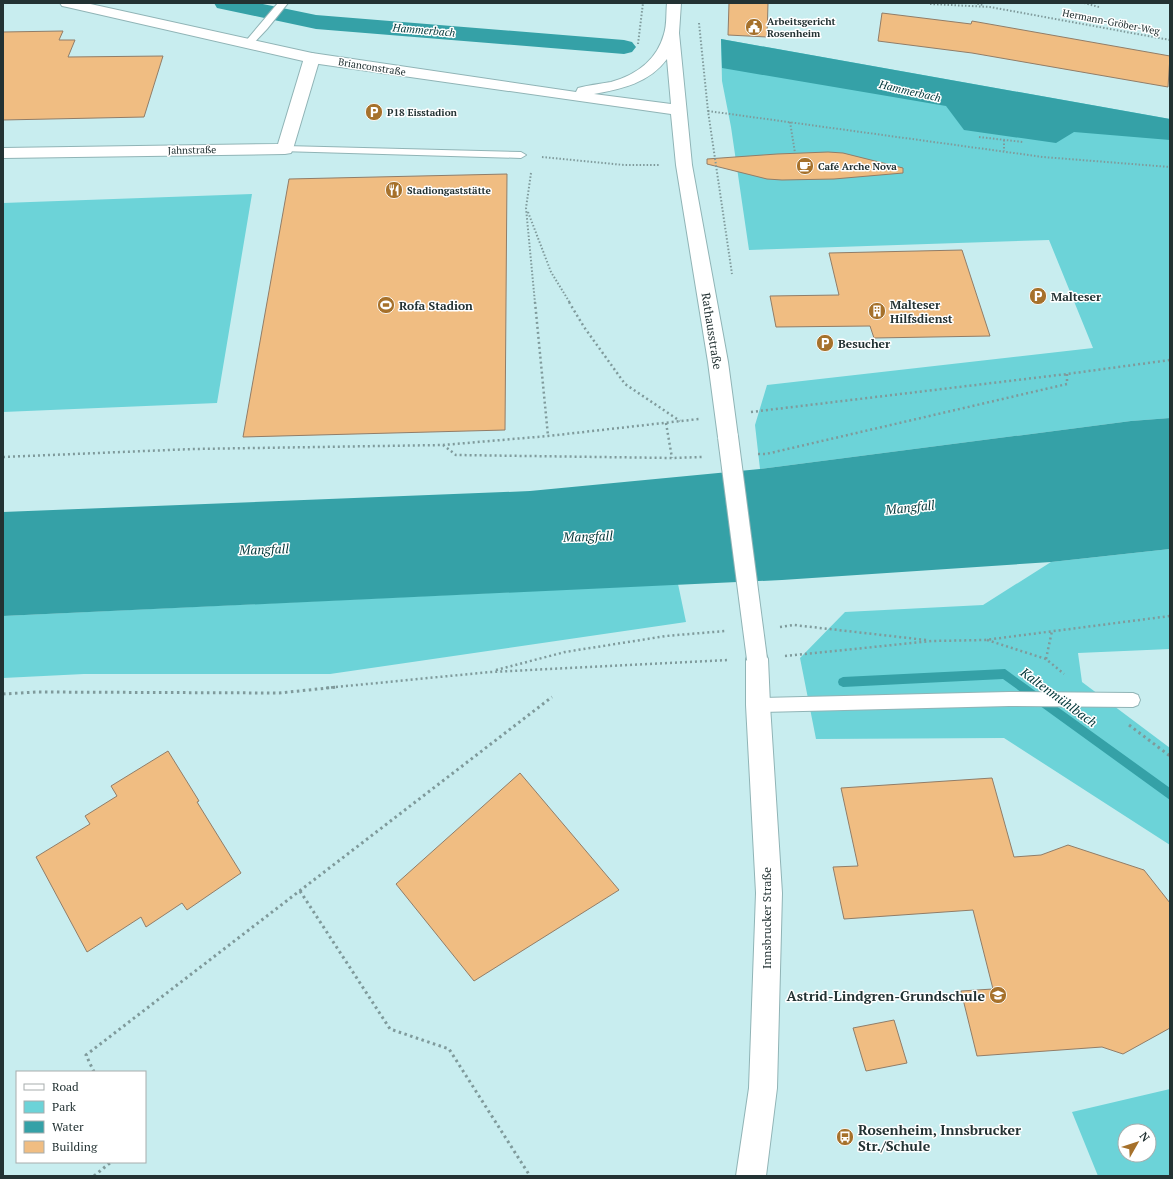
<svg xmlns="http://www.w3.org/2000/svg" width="1173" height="1179" viewBox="0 0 1173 1179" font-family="'PT Serif',serif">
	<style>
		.green { fill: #6cd3d8; fill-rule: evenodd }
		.water { fill: #35a1a7 }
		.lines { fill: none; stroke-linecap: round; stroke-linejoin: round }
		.stream { fill: #35a1a7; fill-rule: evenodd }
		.canal { fill: #35a1a7; fill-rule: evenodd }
		.building { fill: #f0bd82; stroke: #917d68 }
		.lane-casing { stroke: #90b4b6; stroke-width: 2 }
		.street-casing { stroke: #90b4b6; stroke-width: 2 }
		.secondary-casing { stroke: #90b4b6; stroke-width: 2 }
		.path-far2 { stroke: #7f9a9b; stroke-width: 2; stroke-dasharray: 1.5 2; stroke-linecap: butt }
		.path-far1 { stroke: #7f9a9b; stroke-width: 2.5; stroke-dasharray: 2 3; stroke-linecap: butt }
		.path { stroke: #7f9a9b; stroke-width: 3; stroke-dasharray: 2.5 3.5; stroke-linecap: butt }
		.lane { fill: #fff; fill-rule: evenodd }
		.street { fill: #fff; fill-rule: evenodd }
		.secondary { fill: #fff; fill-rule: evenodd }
		.secondary-bridge-casing { stroke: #90b4b6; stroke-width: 22; stroke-linecap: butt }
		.secondary-bridge { stroke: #fff; stroke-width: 20 }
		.labels { text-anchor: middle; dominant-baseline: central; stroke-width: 3; stroke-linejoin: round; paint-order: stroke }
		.far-poi-label { font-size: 10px; font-weight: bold; fill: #233233; stroke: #fff; text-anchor: start }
		.far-street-label { font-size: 10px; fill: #233233; stroke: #fff }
		.far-water-label { font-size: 11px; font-style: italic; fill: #013638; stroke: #fff }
		.poi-label { font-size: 12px; font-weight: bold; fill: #233233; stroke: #fff; text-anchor: start }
		.street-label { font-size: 12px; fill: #233233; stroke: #fff }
		.water-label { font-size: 13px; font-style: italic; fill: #013638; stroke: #fff }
		.near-poi-label { font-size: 14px; font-weight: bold; fill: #233233; stroke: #fff; text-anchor: end }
	</style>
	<rect width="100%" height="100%" fill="#c8edef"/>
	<path class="green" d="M721,39L1170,119V418L1131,421L760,469L755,425L767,385L1093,348L1049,240L749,250L731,127L722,81Z
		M252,194L217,403L3,412V203Z
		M1170,549V649L1078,653L1082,682L1170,748V845L1004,738L816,739L800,658L845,612L983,605L1051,562Z
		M678,584L686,622L330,674H84L3,678V616Z
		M1170,1089V1176H1098L1072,1112ZM1125,1131H1149V1155H1125Z"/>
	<path class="water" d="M721,39L1170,119V140L1074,132L1056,143L964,130L946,106L722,68Z
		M1170,418V549L1051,562L782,580L3,616V512L530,491L760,469L1131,421Z"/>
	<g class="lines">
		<path class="stream" d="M1005,669L1170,788V800L1003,679L843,687L839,685L838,682L839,679L843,677Z"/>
		<path class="canal" d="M214,3H258L316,15L624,40L632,42L636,47L632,52L624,54L316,29L217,8Z"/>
	</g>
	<path class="building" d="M729,3H768L767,37L728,35Z
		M882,13L971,24L972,21L1170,56L1168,87L972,53L878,41Z
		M63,31L59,40H75L68,57L163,56L144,117L3,120V32Z
		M828,152L843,153L903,168V173L834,179L782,180L767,179L707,164V159L777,154Z
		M507,174L505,430L243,437L289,179Z
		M962,250L990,336L874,338L870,326L776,327L770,296L839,295L829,253Z
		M168,751L199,801L197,802L241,873L187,910L182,903L146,927L141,917L87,952L36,857L90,824L85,816L117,796L111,786Z
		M520,773L619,890L474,981L396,884Z
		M992,778L1014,857L1041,855L1068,845L1144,870L1170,903V1028L1123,1054L1102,1047L977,1056L961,991L993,989L973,910L844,919L833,867L858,866L841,788Z
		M894,1020L907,1063L866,1071L853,1028Z"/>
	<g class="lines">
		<defs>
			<path id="lane" d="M278,3H288L267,29L251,46H245L243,44L245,42Z
				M285,146L521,152L526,155L521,158L281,151L280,149Z
				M1009,692L1133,693L1138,695L1140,700L1138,705L1133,707L1009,706L758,712L753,710L751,705L753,700L758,698Z"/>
			<path id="street" d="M312,53L317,55L320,58L293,149L291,153L285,154L3,158V148L278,144L304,58L307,55Z"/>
			<path id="secondary" d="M60,3H86L312,53L576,92L578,88C589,85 600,84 611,82C636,75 657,60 664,34C667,25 666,13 667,3H681L679,33L692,165L728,362L738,437L735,442L728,445L721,442L718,437L708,362L676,165L671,114L312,63L67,7L62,6ZM667,59L671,104L594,94C622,89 649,83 667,59Z
				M757,649L765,652L768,659L770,705L782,893L777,1088L766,1176H736L749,1088L756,893L746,705V659L749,652Z"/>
		</defs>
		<use href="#lane" class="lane-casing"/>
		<use href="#street" class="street-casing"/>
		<use href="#secondary" class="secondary-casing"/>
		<path class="path-far2" d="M974,3L983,5
			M1084,3L1099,7
			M930,4L990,7L1170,40
			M699,23L708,111L732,274
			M638,44L643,3
			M708,111L1043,157L1170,167
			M790,122L795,153
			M979,137L1023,142
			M1004,140V151
			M542,157L624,165H659
			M531,173L526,208L535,303
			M528,212L551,272L570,303"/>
		<path class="path-far1" d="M535,302L548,436
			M569,302L584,327L625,384L680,421
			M751,412L1067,374L1170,360
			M666,423L672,458
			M443,445L456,455L672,458L703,457
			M758,454H766L1067,384V374
			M3,457L193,449L443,445L548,436L699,419
			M780,627L794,625L926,640
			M987,640L1046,659L1064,674
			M785,656L932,641L985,640L1170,616
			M1046,659L1052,631
			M496,670L565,652L666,636L725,631
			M326,688L490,672L728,660"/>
		<path class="path" d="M3,694L36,692L279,693L337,687
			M1129,725L1170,756
			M300,891L390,1029L449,1049L530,1176
			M94,1072L86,1055L552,697
			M94,1176L111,1162"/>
		<use href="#lane" class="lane"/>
		<use href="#street" class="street"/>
		<use href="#secondary" class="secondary"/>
		<defs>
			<path id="secondary-bridge" d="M728,437L757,659"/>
		</defs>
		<use href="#secondary-bridge" class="secondary-bridge-casing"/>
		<use href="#secondary-bridge" class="secondary-bridge"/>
	</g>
	<defs>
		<symbol id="civic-disc" viewBox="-11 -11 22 22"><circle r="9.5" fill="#a6712b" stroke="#fff"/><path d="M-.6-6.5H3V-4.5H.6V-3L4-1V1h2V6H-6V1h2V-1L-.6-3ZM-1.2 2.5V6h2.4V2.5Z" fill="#fff"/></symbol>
		<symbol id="parking-disc" viewBox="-11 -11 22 22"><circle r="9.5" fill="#a6712b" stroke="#fff"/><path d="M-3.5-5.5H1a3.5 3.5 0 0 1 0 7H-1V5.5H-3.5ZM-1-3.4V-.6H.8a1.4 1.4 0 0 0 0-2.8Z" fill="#fff"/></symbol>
		<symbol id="cafe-disc" viewBox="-11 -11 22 22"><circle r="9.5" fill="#a6712b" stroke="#fff"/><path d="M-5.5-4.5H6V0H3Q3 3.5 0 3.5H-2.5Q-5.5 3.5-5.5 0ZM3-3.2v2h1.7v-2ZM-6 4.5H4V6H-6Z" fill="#fff"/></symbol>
		<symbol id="restaurant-disc" viewBox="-11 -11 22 22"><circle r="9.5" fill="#a6712b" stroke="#fff"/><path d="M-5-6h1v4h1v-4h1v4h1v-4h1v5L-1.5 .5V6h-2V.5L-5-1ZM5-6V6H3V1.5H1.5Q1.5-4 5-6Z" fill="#fff"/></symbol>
		<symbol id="stadium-disc" viewBox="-11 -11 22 22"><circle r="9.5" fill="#a6712b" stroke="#fff"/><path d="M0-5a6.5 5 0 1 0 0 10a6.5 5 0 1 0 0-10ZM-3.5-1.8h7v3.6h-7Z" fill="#fff"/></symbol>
		<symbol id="building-disc" viewBox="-11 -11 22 22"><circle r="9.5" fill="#a6712b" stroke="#fff"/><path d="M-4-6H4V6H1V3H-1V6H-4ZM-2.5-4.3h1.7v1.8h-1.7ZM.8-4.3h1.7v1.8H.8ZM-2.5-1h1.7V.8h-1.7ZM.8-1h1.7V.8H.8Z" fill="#fff"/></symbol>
		<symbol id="school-disc" viewBox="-11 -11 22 22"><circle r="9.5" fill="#a6712b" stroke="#fff"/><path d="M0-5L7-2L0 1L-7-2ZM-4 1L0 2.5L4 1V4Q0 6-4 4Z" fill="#fff"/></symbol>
		<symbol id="bus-disc" viewBox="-11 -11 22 22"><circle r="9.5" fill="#a6712b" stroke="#fff"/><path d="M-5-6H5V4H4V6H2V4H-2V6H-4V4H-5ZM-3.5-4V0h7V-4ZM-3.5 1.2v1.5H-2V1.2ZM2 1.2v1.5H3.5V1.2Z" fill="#fff"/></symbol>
	</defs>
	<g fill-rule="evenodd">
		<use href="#civic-disc" x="744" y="17" width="20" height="20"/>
		<use href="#parking-disc" x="364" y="102" width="20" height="20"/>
		<use href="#cafe-disc" x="795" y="156" width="20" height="20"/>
		<use href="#restaurant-disc" x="384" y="180" width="20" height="20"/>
		<use href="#parking-disc" x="1028" y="286" width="20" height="20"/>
		<use href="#stadium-disc" x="376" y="295" width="20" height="20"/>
		<use href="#building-disc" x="867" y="301" width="20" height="20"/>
		<use href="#parking-disc" x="815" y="333" width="20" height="20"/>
		<use href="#school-disc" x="988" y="985" width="20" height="20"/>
		<use href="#bus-disc" x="835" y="1127" width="20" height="20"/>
	</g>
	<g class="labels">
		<g class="far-poi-label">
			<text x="767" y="21">Arbeitsgericht<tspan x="767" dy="12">Rosenheim</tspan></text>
			<text x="387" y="112">P18 Eisstadion</text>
			<text x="818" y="166">Café Arche Nova</text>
			<text x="407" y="190">Stadiongaststätte</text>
		</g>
		<g class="far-street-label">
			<text transform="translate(1111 22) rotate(11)">Hermann-Gröber-Weg</text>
			<text transform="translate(372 67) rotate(9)">Brianconstraße</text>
			<text transform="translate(192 150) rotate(-1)">Jahnstraße</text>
		</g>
		<g class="far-water-label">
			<text transform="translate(424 30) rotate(5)">Hammerbach</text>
			<text transform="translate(910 91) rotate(13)">Hammerbach</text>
		</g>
		<g class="poi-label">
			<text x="1051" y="296">Malteser</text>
			<text x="890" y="304">Malteser<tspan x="890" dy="14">Hilfsdienst</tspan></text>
			<text x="399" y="305">Rofa Stadion</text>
			<text x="838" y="343">Besucher</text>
		</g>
		<g class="street-label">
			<text transform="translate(712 331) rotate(81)">Rathausstraße</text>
			<text transform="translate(766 918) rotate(-90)">Innsbrucker Straße</text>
		</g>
		<g class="water-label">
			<text transform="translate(910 507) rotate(-6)">Mangfall</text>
			<text transform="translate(588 536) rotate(-2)">Mangfall</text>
			<text transform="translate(264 549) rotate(-2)">Mangfall</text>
			<text transform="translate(1059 697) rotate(36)">Kaltenmühlbach</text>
		</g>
		<g class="near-poi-label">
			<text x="985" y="995">Astrid-Lindgren-Grundschule</text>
			<text x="858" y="1129" text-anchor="start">Rosenheim, Innsbrucker<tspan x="858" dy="16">Str./Schule</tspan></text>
		</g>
	</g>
	<rect width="1173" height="1179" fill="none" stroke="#233233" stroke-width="8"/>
	<rect x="16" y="1071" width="130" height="92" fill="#ffffff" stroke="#a7adad"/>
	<rect x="24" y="1084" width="20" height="6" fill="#ffffff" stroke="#a7adad"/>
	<text x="52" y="1091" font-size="12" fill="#233233">Road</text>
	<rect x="24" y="1101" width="20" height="12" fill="#6cd3d8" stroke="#a7adad"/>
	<text x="52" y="1111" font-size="12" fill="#233233">Park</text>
	<rect x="24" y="1121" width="20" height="12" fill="#35a1a7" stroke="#a7adad"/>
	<text x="52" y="1131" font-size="12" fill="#233233">Water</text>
	<rect x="24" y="1141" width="20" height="12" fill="#f0bd82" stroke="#a7adad"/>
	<text x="52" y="1151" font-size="12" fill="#233233">Building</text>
	<g transform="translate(1137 1143) rotate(51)"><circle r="19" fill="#ffffff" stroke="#a7adad"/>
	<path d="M0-3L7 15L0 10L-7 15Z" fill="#a6712b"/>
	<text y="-6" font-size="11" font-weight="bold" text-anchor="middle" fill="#233233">N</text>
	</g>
</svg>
